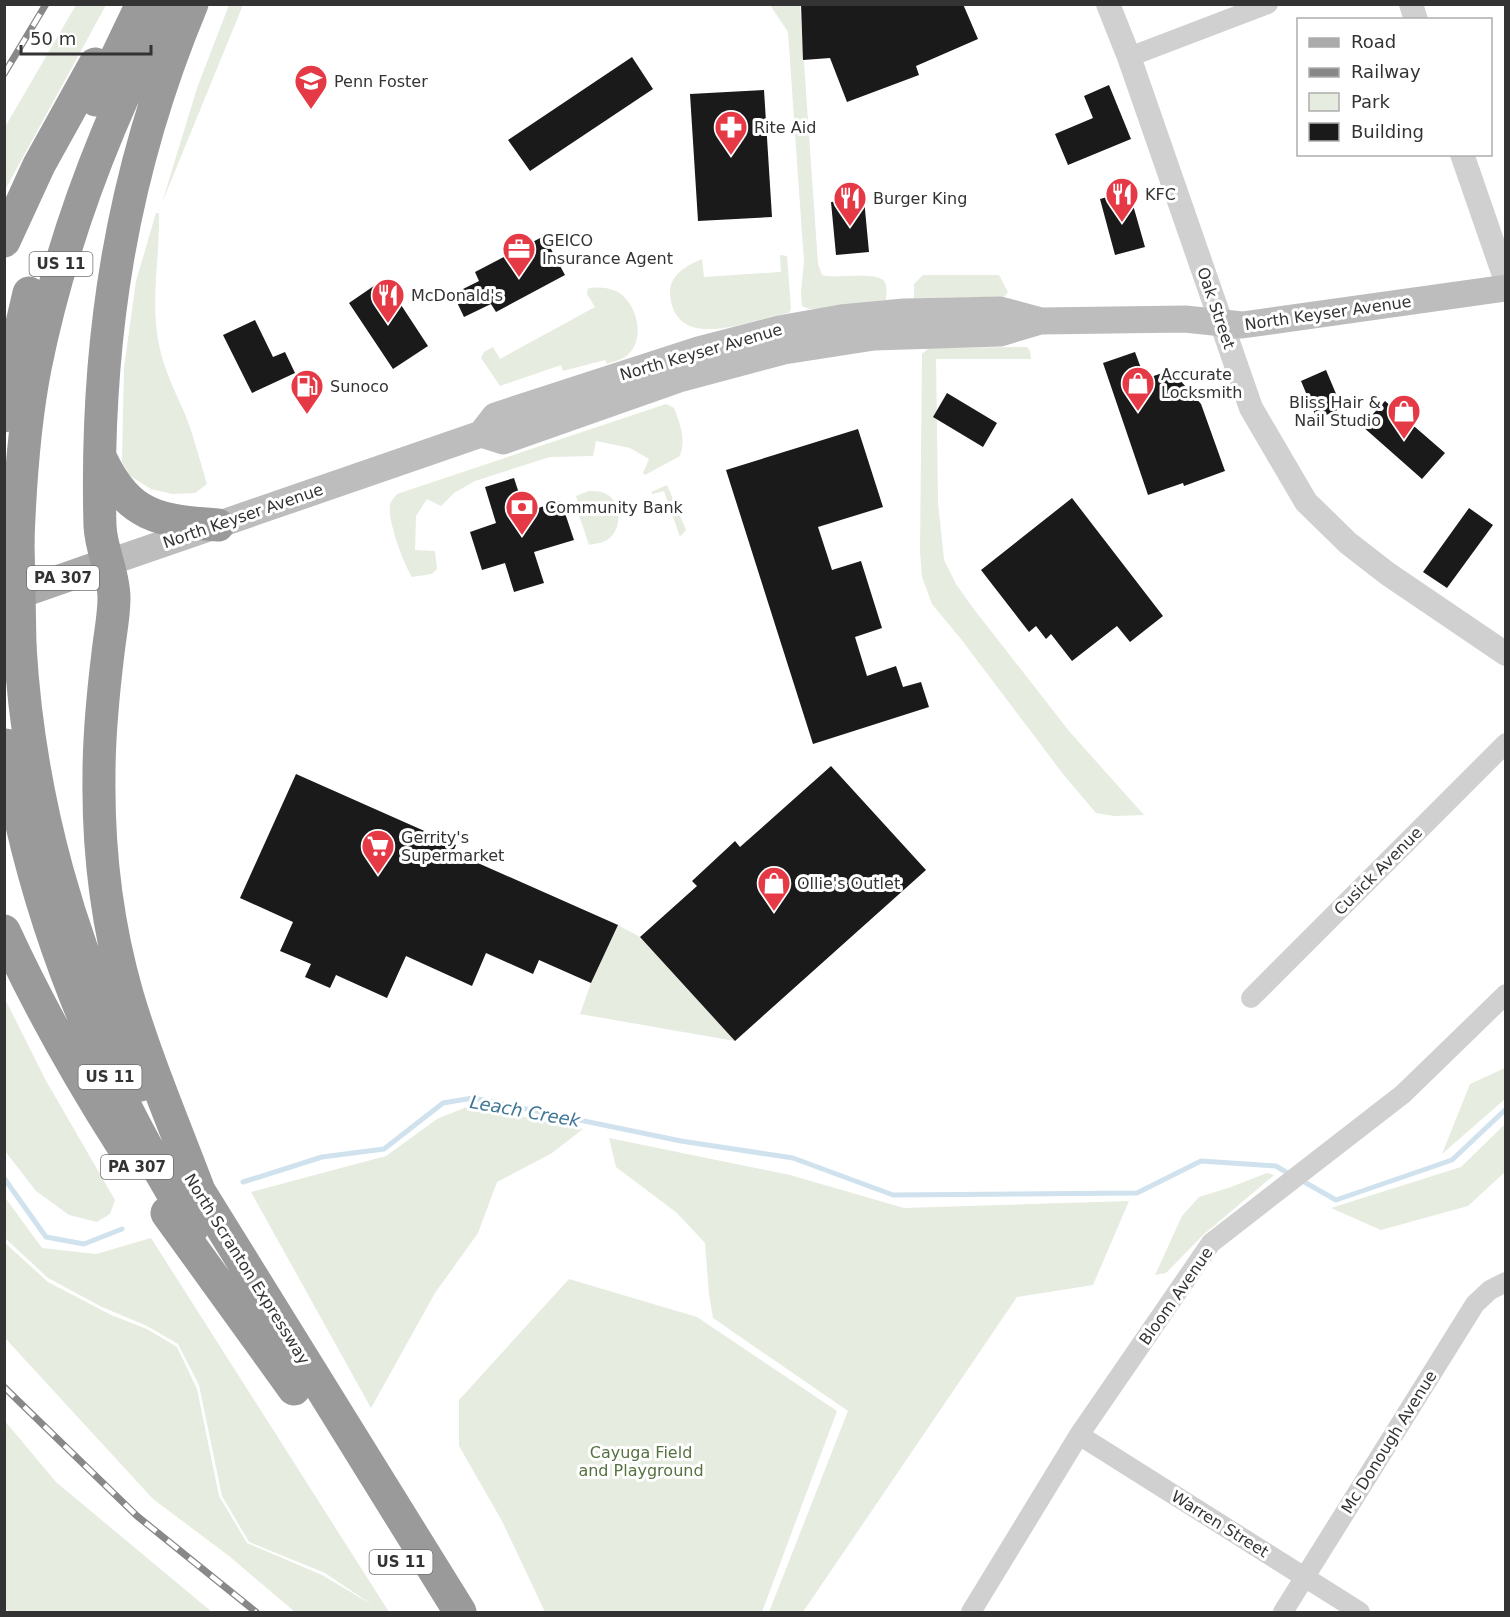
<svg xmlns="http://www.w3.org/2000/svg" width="1510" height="1617" viewBox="0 0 1510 1617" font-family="'DejaVu Sans',sans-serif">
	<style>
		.green { fill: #e6ecdf }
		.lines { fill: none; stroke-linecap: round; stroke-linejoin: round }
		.stream { stroke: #cfe2ee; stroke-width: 5 }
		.building { fill: #1a1a1a }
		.minor { stroke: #d0d0d0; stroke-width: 20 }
		.tertiary { stroke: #d0d0d0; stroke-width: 24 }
		.secondary { stroke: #bdbdbd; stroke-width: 27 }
		.primary { stroke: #ababab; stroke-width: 30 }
		.motorway { stroke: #9a9a9a; stroke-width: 33 }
		.rail-casing { stroke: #888; stroke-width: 7 }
		.rail { stroke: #fff; stroke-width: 4.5; stroke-dasharray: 14; stroke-linecap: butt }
		.motorway-bridge { stroke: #9a9a9a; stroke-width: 33 }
		.labels { text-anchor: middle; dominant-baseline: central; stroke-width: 6; stroke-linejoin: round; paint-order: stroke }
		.shield { fill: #fff; stroke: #707070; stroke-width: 1.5 }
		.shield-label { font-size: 15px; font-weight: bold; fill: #333 }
		.poi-label { font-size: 16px; fill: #333; stroke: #fff; text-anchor: start }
		.street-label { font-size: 16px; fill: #333; stroke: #fff }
		.park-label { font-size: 16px; fill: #56703f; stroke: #fff }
		.water-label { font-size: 18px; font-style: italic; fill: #3f7597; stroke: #fff }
	</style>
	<rect width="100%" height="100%" fill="#fff"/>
	<path class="green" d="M76,5H106L5,190V127Z
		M229,5H243L162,203L197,88Z
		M770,5H800L818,264L822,275C836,279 876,271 884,281C888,286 886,294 886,300L816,309H809L802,306L801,292L804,262L788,32Z
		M156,213H159C160,258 150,300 159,345C164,370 175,391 185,414C194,437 200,461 207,484L195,493L172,494L151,489L130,476L122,462L124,368L136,281Z
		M780,255L787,256L791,309L789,313C753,318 675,356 670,294C669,275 687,265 702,259L704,277L781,272Z
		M923,275H999L1008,292L1004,297L914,298V284Z
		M588,288C598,287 607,287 616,291C638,302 647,342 625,357C620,360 612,362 607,364L605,360L563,371L561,365L500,386L481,358L484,352L493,347L500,359L595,307L587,294Z
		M1027,347L1030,351L1031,359H936L938,502L944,560L956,584L973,608L1069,731L1144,815L1114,816L1096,813L1063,774L961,639L932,604L922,577L920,552L922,354L929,348Z
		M666,404L674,408C680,424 686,438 680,456L645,475L643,473L649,459L630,448L596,441L593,456L550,457L512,469L475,481L454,493L441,506L427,499L416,516L415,550L435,551L437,569L432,574L412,577C404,565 387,520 390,505C391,500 394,498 397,494Z
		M667,485L686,530L680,537L664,491L653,494L651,492Z
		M589,491C596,491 602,491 608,495C622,504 622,531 607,540C602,543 594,544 589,545L577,509L579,506L576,496Z
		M618,925L640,937L735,1041L580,1014L591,983Z
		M5,999L45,1079L115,1200L110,1214L97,1222L69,1215L36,1191L5,1151Z
		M1505,1068V1099L1442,1154L1470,1084Z
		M469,1106L583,1129L552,1153L497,1182L478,1233L435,1293L371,1408L251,1192L386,1156L437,1119Z
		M1505,1124V1172L1468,1206L1381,1230L1331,1208L1461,1167Z
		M609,1138L790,1175L904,1208L1129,1201L1093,1285L1017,1297L803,1612H769L848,1411L713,1318L709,1294L705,1243L677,1213L616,1167Z
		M1267,1173L1274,1175L1203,1235L1166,1273L1155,1275L1182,1216L1199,1197L1231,1187Z
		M4,1196L42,1248L96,1254L151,1238L389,1612H295L229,1556L153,1499L5,1338V1243L48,1282L111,1315L147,1329L177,1347L197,1389L219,1496L247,1543L322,1575L374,1606L325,1573L249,1542L222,1496L199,1385L178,1344L147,1326L102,1307L48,1278L5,1238Z
		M569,1279L697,1317L837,1411L762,1612H545L502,1521L459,1446V1400Z
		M4,1420L56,1482L212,1612H10L5,1609Z"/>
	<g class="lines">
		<path class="stream" d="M4,1178L46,1237L84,1244L122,1229
			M1299,1179L1336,1200L1452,1160L1506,1109
			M243,1182L322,1157L384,1149L443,1103L473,1098L681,1141L793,1158L893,1195L1137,1193L1201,1161L1276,1166L1291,1175"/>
	</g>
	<path class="building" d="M801,4H963L978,39L916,66L919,75L847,102L830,58L803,60Z
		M632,57L653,89L530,171L508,140Z
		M1109,85L1131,139L1068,165L1055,134L1093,118L1084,96Z
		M764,90L772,217L698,221L690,94Z
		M1129,191L1145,247L1115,255L1100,199Z
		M864,199L869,252L836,255L831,202Z
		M544,236L565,275L496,312L491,304L464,317L453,294L479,281L475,272Z
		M384,279L428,346L393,369L349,303Z
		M255,320L273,357L285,352L295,373L252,393L223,335Z
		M1135,352L1145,379L1171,370L1201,404L1225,471L1184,486L1183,483L1148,495L1103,363Z
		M1326,370L1342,408L1317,419L1301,381Z
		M947,393L997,423L983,447L933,417Z
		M1385,401L1445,453L1422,479L1362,426Z
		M858,429L883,507L818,527L832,570L861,561L882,628L855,637L867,676L896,666L903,687L921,682L929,707L813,744L726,470Z
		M514,478L525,512L561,501L574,540L534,552L544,583L514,592L505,563L482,570L470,532L496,523L485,487Z
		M1072,498L1163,616L1130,642L1117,626L1072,661L1051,634L1046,639L1036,626L1029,632L981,570Z
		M1469,508L1493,525L1447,588L1423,572Z
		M831,766L926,870L735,1041L640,937L697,886L692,881L735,841L740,847Z
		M296,774L456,845L453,852L618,925L591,983L539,960L533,974L486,953L472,986L406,956L387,998L336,975L330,988L305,977L311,964L280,951L293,922L240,898Z"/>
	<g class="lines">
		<path class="minor" d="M1129,57L1268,4
			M1251,998L1506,743
			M1079,1435L1360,1612
			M971,1612L1079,1435L1211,1243L1403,1094L1506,994
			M1283,1612L1475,1304L1490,1290L1506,1282"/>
		<path class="tertiary" d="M1108,4L1129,57L1251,408L1306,502L1348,543L1388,574L1506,654
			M1411,4L1416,20
			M1462,154L1506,281"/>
		<path class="secondary" d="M481,434L503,441L679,379L784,351L874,337L1000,333L1040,321
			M107,563L481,434L495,416L698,350L779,329L841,318L904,312L1000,310L1041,321L1185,319L1242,325L1506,288"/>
		<path class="primary" d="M4,599L107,563"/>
		<path class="motorway" d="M192,4C121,174 95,342 100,526C101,550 114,574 114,598C114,616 110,635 108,653C103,694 99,735 99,775C98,848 107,924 127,994C147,1062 176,1129 201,1196
			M96,100L142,4
			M4,241L39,165L95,64
			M4,416L12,366L29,293
			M101,459C129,517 158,521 218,525
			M18,541C20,483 24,425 35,368C61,240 107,120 168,4
			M20,646C29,799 71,949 140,1085
			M6,745C35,922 99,1075 193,1227
			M4,931C38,1005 78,1076 122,1145
			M191,1178L460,1612
			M167,1213L294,1389"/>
		<defs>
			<path id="rail" d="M4,74L46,4
				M4,1387L137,1516L256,1612"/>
		</defs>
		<use href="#rail" class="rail-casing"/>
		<use href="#rail" class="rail"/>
		<path class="motorway-bridge" d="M18,541L20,646"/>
	</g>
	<defs>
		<symbol id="school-pin" viewBox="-11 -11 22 30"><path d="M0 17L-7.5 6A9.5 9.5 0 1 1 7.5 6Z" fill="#e63946" stroke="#fff"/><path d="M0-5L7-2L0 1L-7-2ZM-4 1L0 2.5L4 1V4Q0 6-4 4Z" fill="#fff"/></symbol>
		<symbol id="pharmacy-pin" viewBox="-11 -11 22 30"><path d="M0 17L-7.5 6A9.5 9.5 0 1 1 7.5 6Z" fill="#e63946" stroke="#fff"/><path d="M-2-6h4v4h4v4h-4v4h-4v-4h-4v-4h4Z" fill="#fff"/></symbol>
		<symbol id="restaurant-pin" viewBox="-11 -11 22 30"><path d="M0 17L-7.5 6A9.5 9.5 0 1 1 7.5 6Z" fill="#e63946" stroke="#fff"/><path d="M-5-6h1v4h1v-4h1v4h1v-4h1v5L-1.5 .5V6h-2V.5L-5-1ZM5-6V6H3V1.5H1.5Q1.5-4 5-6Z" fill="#fff"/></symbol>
		<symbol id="office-pin" viewBox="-11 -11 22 30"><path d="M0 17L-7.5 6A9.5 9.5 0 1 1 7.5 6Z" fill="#e63946" stroke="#fff"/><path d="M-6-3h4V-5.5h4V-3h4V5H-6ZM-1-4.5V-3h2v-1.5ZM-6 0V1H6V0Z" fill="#fff"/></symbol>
		<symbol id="shop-pin" viewBox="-11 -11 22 30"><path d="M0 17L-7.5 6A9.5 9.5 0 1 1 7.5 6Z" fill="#e63946" stroke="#fff"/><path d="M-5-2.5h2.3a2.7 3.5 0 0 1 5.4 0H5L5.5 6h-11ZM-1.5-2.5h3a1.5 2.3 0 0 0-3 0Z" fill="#fff"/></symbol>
		<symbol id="fuel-pin" viewBox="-11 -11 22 30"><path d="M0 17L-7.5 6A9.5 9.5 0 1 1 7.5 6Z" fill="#e63946" stroke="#fff"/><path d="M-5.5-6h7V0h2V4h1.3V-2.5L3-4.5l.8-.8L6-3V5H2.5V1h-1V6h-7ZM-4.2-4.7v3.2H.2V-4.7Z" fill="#fff"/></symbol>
		<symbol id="bank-pin" viewBox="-11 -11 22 30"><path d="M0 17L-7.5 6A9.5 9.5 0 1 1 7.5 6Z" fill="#e63946" stroke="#fff"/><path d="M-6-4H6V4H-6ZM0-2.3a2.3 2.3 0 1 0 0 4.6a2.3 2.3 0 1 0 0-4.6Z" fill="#fff"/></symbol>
		<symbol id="supermarket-pin" viewBox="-11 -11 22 30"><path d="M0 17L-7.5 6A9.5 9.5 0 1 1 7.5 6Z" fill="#e63946" stroke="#fff"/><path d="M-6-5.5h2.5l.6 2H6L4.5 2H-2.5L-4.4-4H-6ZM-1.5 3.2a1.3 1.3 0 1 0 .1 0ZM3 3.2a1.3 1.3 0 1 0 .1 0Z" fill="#fff"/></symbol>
	</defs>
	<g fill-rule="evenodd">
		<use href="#school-pin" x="292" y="62" width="38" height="52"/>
		<use href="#pharmacy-pin" x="712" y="108" width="38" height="52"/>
		<use href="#restaurant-pin" x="1103" y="175" width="38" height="52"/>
		<use href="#restaurant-pin" x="831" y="179" width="38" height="52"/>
		<use href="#office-pin" x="500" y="230" width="38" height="52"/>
		<use href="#restaurant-pin" x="369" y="276" width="38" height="52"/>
		<use href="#shop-pin" x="1119" y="364" width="38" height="52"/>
		<use href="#fuel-pin" x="288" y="367" width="38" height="52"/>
		<use href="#shop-pin" x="1385" y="392" width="38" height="52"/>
		<use href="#bank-pin" x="503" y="488" width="38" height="52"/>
		<use href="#supermarket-pin" x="359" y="827" width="38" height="52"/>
		<use href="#shop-pin" x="755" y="864" width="38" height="52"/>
	</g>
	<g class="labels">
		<g class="shield">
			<rect x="29.5" y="252" width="63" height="24" rx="4.5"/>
			<rect x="27" y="566" width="72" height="24" rx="4.5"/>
			<rect x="78.5" y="1065" width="63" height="24" rx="4.5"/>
			<rect x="101" y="1155" width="72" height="24" rx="4.5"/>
			<rect x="369.5" y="1550" width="63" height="24" rx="4.5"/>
		</g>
		<g class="shield-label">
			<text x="61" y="264">US 11</text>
			<text x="63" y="578">PA 307</text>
			<text x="110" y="1077">US 11</text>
			<text x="137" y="1167">PA 307</text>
			<text x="401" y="1562">US 11</text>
		</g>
		<g class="poi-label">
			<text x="334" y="81">Penn Foster</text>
			<text x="754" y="127">Rite Aid</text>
			<text x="1145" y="194">KFC</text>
			<text x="873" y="198">Burger King</text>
			<text x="542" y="240">GEICO<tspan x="542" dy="18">Insurance Agent</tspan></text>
			<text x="411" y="295">McDonald's</text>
			<text x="1161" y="374">Accurate<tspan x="1161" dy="18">Locksmith</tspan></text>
			<text x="330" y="386">Sunoco</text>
			<text x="1381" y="402" text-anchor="end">Bliss Hair &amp;<tspan x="1381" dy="18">Nail Studio</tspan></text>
			<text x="545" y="507">Community Bank</text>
			<text x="401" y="837">Gerrity's<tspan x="401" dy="18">Supermarket</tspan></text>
			<text x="797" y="883">Ollie's Outlet</text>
		</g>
		<g class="street-label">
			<text transform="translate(1216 308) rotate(71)">Oak Street</text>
			<text transform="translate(1328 313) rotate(-8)">North Keyser Avenue</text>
			<text transform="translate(701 352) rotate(-16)">North Keyser Avenue</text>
			<text transform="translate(243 516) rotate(-19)">North Keyser Avenue</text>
			<text transform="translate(1378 871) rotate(-45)">Cusick Avenue</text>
			<text transform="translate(247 1269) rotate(58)">North Scranton Expressway</text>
			<text transform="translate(1176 1296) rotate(-55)">Bloom Avenue</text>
			<text transform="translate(1389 1442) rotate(-58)">Mc Donough Avenue</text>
			<text transform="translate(1220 1524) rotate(32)">Warren Street</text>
		</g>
		<g class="park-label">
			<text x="641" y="1452">Cayuga Field<tspan x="641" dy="18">and Playground</tspan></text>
		</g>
		<g class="water-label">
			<text transform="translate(525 1111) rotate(10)">Leach Creek</text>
		</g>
	</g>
	<rect width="1510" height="1617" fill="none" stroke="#333333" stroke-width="12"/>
	<rect x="1297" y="18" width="195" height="138" fill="#ffffff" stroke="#adadad" stroke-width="1.5"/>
	<rect x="1309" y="38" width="30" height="9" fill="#ababab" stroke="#adadad" stroke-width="1.5"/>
	<text x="1351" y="48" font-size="18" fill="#333333">Road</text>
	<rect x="1309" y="68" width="30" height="9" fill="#888888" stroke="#adadad" stroke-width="1.5"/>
	<text x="1351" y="78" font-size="18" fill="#333333">Railway</text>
	<rect x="1309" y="93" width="30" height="18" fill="#e6ecdf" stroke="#adadad" stroke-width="1.5"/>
	<text x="1351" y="108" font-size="18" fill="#333333">Park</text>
	<rect x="1309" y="123" width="30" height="18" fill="#1a1a1a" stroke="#adadad" stroke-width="1.5"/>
	<text x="1351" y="138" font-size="18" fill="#333333">Building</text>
	<path d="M21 45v9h130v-9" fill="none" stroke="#333333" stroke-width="3"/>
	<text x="30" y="45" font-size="18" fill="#333333" stroke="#ffffff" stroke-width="4.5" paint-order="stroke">50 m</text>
</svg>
